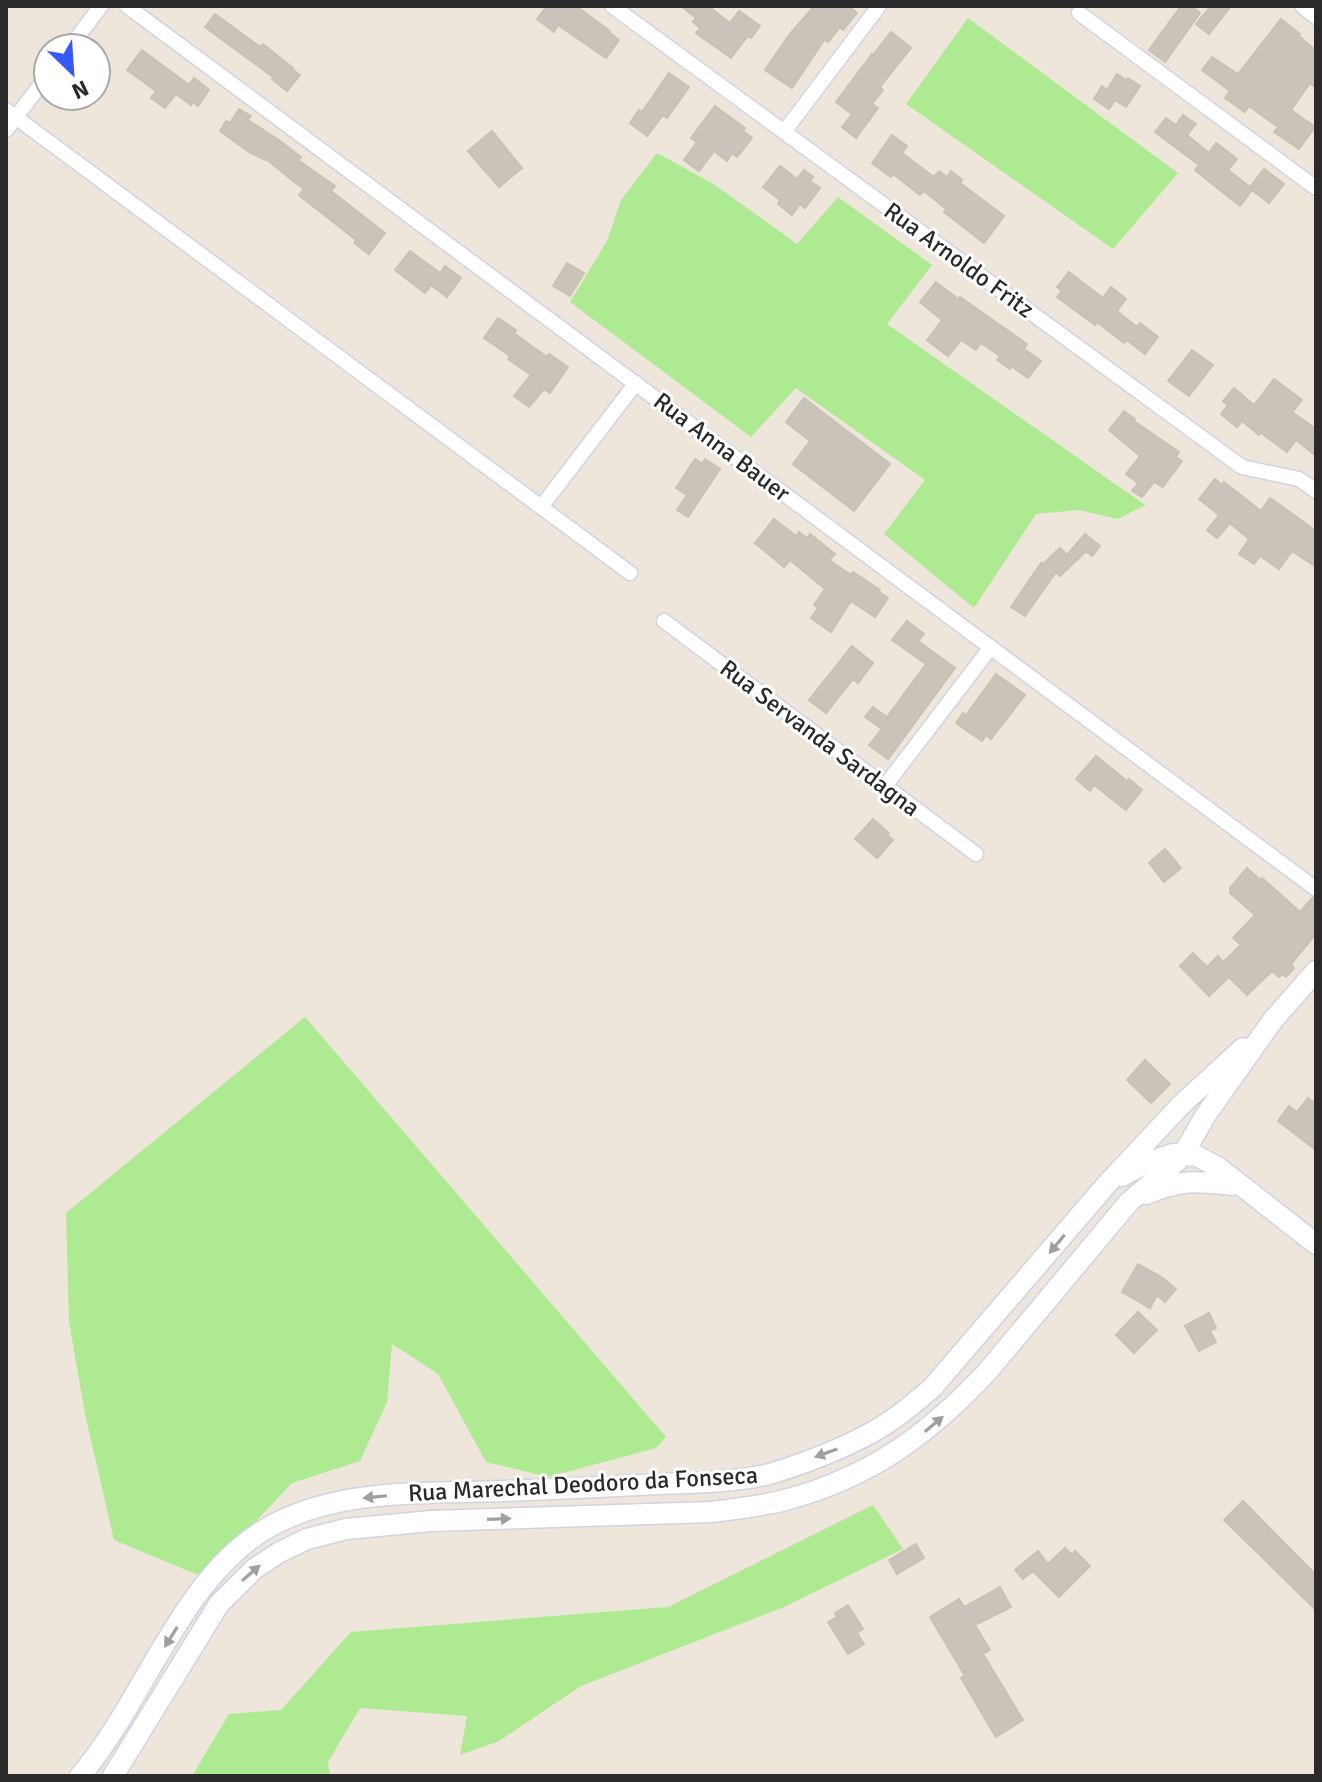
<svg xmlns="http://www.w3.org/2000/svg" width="1322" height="1782" viewBox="0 0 1322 1782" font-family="Signika,sans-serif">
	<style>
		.green { fill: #aeea91 }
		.building { fill: #c9c3ba; stroke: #c9c2b4; stroke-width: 2 }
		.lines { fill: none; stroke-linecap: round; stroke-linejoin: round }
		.minor-casing { stroke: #d0d3e4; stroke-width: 17 }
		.secondary-casing { stroke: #d0d3e4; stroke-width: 23 }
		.minor { stroke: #fff; stroke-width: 14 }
		.secondary { stroke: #fff; stroke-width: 20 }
		.oneway { fill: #9f9f9f }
		.labels { text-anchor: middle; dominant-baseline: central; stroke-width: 6; stroke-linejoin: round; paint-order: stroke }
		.street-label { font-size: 24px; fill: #2a2a2a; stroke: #fff }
	</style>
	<rect width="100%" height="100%" fill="#eee6da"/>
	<path class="green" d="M968,18L1178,173L1113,249L906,104Z
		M657,153L715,185L797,244L838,197L932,265L887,324L1145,505L1118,519L1079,510L1036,514L974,608L884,534L925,480L796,388L751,437L570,302L607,241L621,200Z
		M305,1017L666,1437L656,1448L548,1477L486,1462L438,1374L392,1344L387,1402L360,1461L292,1483L203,1577L114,1540L85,1414L69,1322L66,1213Z
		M873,1505L903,1549L784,1607L581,1686L499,1741L460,1755L467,1716L360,1708L328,1762L330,1776H192L229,1714L281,1710L351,1632L668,1607Z"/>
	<path class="building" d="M547,6H576L610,31L609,32L619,40L606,58L558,25L554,32L537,19Z
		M681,6H708L730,23L739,11L760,26L751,38L748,36L731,58L696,33L700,28L693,22L696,18Z
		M814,6H849L857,13L843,30L840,27L828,42L825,39L792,88L765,70L789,35Z
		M1181,6H1191L1200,13L1165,62L1149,50Z
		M1211,6H1231L1209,34L1196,24Z
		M215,14L260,47L263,44L293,68L292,69L300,75L287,91L272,79L273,77L205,27Z
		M1281,19L1300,34L1298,35L1316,51V88L1310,83L1291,110L1315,127L1299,149L1274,132L1278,127L1249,106L1245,112L1225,98L1230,91L1202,70L1212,57L1238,74Z
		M891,32L911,48L880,87L883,90L872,104L878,108L856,138L842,127L852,114L836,102L872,54L873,55Z
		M142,50L189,85L194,78L209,90L198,106L193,102L191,105L176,94L165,108L151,98L156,91L127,70Z
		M669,73L689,87L667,118L663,115L647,136L630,123L639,110L642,112Z
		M1117,74L1126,80L1128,78L1140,86L1126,107L1115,100L1109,109L1094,99L1102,86L1107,90Z
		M715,106L745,128L743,131L752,138L737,157L732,153L727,161L714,151L699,171L684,160L697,142L691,138Z
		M239,109L251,116L248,120L276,138L301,157L298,160L335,186L331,191L385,233L369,254L354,243L356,240L299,195L304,189L293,181L266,159L265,160L249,152L220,131L226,121L230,123Z
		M1183,115L1196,124L1187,135L1209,153L1216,143L1237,159L1228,170L1250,187L1264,169L1284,184L1269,203L1252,190L1240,206L1195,170L1199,165L1155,132L1166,118L1176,125Z
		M492,131L522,168L499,187L468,151Z
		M892,135L907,146L902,153L934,177L939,171L947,177L951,171L962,180L960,183L1004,216L984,243L944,212L946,209L924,191L920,195L893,174L891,177L872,163Z
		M780,166L797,179L804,170L813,177L810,181L820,188L805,208L800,204L792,215L778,204L780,200L763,187Z
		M410,251L440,273L445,266L461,278L447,297L431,285L425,293L395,270Z
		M567,263L584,273L570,296L553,286Z
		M1069,272L1103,298L1111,287L1126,299L1117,311L1137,327L1140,323L1158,337L1145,354L1127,340L1124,343L1097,322L1095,325L1057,297L1062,291L1057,287Z
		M936,282L958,299L960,297L1027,344L1024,349L1041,361L1028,378L1011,366L1010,369L997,360L1000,356L981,343L976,350L961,340L948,356L927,340L942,320L920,302Z
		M498,318L516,330L514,333L529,344L547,357L549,354L568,367L550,393L544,389L529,407L514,396L531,375L508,359L510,356L484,338Z
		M1192,350L1213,365L1189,396L1168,381Z
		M1274,379L1302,400L1292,412L1316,429V456L1296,440L1287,452L1261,433L1259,435L1242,421L1237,427L1221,414L1228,405L1223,401L1234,388L1254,405Z
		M804,398L890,464L854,511L793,464L810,441L786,422Z
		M1124,411L1135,419L1134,421L1179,452L1176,457L1182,461L1163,487L1154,482L1142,497L1132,491L1138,483L1126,474L1140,456L1109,430Z
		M695,459L702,464L705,459L720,469L688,517L677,510L687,495L676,488Z
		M1215,479L1222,485L1224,482L1261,511L1270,498L1316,531V567L1292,551L1279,569L1260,556L1254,564L1239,554L1249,539L1230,523L1217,538L1207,530L1219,515L1199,499Z
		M774,519L796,536L799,532L807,538L810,534L835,554L829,560L851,575L853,572L880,590L879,592L888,598L875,617L851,601L831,632L811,618L818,608L814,605L825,589L790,560L784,567L755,543Z
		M1085,534L1100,546L1092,556L1086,551L1060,576L1056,572L1025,616L1011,607L1041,563L1043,564L1060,548L1067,555Z
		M907,621L924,634L918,641L955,668L888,759L869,745L882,729L865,717L873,707L887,717L926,664L892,640Z
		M852,646L873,663L858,683L853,679L826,713L809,700Z
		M996,674L1025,695L991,739L986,735L982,741L956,723L963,713L966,715Z
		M1096,756L1127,781L1129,779L1142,790L1126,810L1094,785L1090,791L1076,779Z
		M873,819L889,833L887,835L893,840L877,858L855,839Z
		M1165,849L1181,868L1164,882L1149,863Z
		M1247,868L1260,880L1262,878L1300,912L1312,898L1316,899V934L1295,959L1291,965L1294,968L1286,977L1283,974L1279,977L1272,971L1247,995L1229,977L1209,996L1180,966L1193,953L1207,967L1218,956L1223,962L1241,945L1233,938L1255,915L1230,893V888Z
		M1145,1060L1170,1084L1151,1103L1127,1080Z
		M1308,1098L1316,1104V1150L1278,1121L1289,1106L1297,1112Z
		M1138,1264L1163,1278L1176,1289L1165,1302L1157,1295L1150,1308L1122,1292Z
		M1138,1312L1157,1330L1134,1353L1116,1335Z
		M1209,1313L1216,1328L1210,1331L1216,1342L1199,1351L1185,1326Z
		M1243,1501L1316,1575V1610L1224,1520Z
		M916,1544L924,1558L897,1574L889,1560Z
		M1065,1548L1072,1555L1075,1551L1090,1566L1059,1597L1033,1571L1023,1579L1015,1570L1038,1551L1048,1564Z
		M1000,1587L1011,1607L975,1625L990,1650L983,1654L1023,1720L996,1737L961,1678L965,1676L930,1617L959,1599L964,1607Z
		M848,1605L863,1629L857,1633L864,1644L848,1654L828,1622L837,1617L835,1613Z"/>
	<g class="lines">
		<defs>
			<path id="minor" d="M127,6L1316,889
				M612,6L1242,467L1299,479L1316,491
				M1302,6L1316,17
				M1079,13L1316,188
				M69,48L101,6
				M6,110L630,573
				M6,130L48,75
				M784,132L879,6
				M541,507L636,383
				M664,621L976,854
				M885,786L991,647"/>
			<path id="secondary" d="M1122,1176L1146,1163L1173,1154L1197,1156L1219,1168L1316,1244
				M1146,1194C1182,1179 1195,1181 1232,1185
				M80,1776C143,1703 180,1581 264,1530C323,1494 398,1493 464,1492C529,1491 594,1487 658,1484C692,1483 742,1482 773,1473C805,1463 839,1450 869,1434C892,1422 912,1405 932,1388L1107,1184L1182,1104L1243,1048
				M113,1776L219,1604L254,1569L280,1552L307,1539L346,1529L431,1521L711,1512C737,1509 764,1506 789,1499C872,1476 929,1434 987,1372L1129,1202L1176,1162L1184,1153L1205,1116L1273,1020L1316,971"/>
		</defs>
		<use href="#minor" class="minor-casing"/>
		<use href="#secondary" class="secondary-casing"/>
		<use href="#minor" class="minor"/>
		<use href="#secondary" class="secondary"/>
	</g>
	<defs><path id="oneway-solid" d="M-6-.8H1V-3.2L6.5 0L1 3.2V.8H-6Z" transform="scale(2)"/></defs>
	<g class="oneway">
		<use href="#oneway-solid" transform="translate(1057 1244) rotate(130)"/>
		<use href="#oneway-solid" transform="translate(934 1424) rotate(-40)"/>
		<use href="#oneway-solid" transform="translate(826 1453) rotate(160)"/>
		<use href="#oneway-solid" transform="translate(375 1497) rotate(174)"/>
		<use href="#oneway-solid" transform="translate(499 1519) rotate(-2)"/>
		<use href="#oneway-solid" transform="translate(251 1573) rotate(-41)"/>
		<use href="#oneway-solid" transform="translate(171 1637) rotate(122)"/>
	</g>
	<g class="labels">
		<g class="street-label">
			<text transform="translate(959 260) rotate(36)">Rua Arnoldo Fritz</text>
			<text transform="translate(722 447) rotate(37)">Rua Anna Bauer</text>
			<text transform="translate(820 738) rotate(37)">Rua Servanda Sardagna</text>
			<text transform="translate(583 1484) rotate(-3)">Rua Marechal Deodoro da Fonseca</text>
		</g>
	</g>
	<rect width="1322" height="1782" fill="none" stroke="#2a2a2a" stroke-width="16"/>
	<g transform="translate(72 72) rotate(155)"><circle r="38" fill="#ffffff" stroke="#aaaaaa" stroke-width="2"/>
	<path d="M0-6L14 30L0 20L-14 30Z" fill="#3658ff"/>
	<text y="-12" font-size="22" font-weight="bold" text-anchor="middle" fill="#2a2a2a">N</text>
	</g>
</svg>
